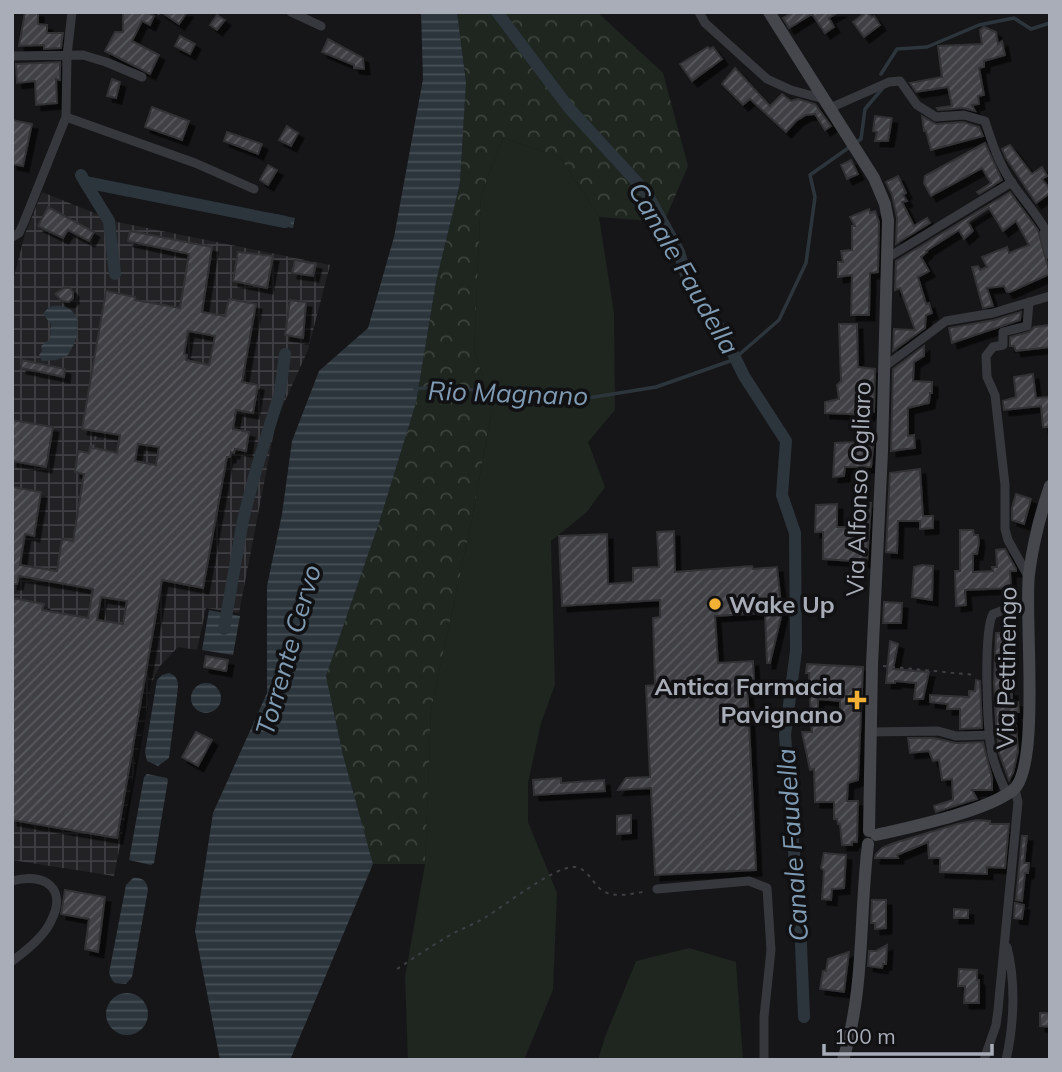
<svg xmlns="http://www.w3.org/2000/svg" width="1062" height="1072" viewBox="0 0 1062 1072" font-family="Mulish,sans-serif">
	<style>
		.industrial { fill: url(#industrial-grid) }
		.grass { fill: #1e261f }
		.forest { fill: url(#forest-crowns) }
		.water { fill: url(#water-rules) }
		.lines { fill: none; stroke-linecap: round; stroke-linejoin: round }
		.stream { stroke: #2c353c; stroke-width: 3.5 }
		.canal { stroke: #2c353c; stroke-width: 12 }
		.building { fill: url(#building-hatch); stroke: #303034; stroke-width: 2; fill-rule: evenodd; filter: url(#shadow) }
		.path { stroke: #3d3f44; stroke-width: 2; stroke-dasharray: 3.5 5; stroke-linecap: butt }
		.minor { stroke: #37383d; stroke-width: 9 }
		.secondary { stroke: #45474d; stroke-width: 12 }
		.poi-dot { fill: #f2b134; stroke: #111113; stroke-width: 2.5 }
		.labels { text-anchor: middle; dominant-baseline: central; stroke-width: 7; stroke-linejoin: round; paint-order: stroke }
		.street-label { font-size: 24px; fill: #a8adb8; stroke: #111113 }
		.poi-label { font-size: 24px; font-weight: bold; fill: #a8adb8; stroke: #111113; text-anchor: start }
		.water-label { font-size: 26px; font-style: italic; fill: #7f9bb3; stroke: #111113 }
	</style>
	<defs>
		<pattern id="industrial-grid" width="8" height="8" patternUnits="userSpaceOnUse" patternTransform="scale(1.75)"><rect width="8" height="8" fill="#222225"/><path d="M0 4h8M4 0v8" fill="none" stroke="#3f3f43"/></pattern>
		<pattern id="forest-crowns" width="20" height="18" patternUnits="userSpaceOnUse" patternTransform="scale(1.75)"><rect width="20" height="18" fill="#1e261f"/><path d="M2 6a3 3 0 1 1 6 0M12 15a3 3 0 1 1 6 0" fill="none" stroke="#3c433d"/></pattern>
		<pattern id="water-rules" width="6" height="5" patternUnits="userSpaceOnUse" patternTransform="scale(1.75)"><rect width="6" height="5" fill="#2c353c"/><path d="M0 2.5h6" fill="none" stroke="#485056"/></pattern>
		<pattern id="building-hatch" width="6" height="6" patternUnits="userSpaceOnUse" patternTransform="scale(1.75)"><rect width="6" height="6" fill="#404145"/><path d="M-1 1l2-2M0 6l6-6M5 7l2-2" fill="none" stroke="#595a5e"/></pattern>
		<filter id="shadow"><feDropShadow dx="5.5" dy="5.5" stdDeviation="0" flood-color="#0009"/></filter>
	</defs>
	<rect width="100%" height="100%" fill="#161618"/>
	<path class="industrial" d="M42,192L117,222L330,265L308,350L276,421L239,613L206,608L197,650L178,647L160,666L152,682L114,876L12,860V284L25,234Z"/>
	<path class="grass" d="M503,138L560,157L599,217L614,313L615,410L588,442L605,487L587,512L551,541L555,685L541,723L528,783V822L557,893L553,990L524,1060H408L405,977L425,864L431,710L471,524L493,404L474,352L481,195Z
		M689,948L736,962L743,1060H598L605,1037L636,961Z"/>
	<path class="forest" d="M457,12H597L663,73L688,166L664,222L599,217L560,157L503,138L481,195L474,352L493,404L471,524L431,710L425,864H373L343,755L326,676L379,523L416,403L436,282L460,183L466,82Z"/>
	<path class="water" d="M421,12H457L466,82L460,183L436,282L416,403L379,523L326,676L343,755L373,864L290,1060H220L195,931L213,813L267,693V586L282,514L292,441L319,371L368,328L394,237L423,79Z
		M270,213L295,218L293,228L268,224Z
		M52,306C86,303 81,337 67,356L56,360L42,361L39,355L42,351L41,346L50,339L51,324L43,314L48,308Z
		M209,610L240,616L233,655L202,650Z
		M169,673C177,676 178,680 178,688L169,758L158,766L147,761L145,752L157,680L162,675Z
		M191 698a15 15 0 1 1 30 0a15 15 0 1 1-30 0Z
		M147,774L167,778L168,780L154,863L151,865L129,860L144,777Z
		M133,878C142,877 147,881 148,890L132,977L126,984L115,983L112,980L109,973L126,885Z
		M106 1014a21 21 0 1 1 42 0a21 21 0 1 1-42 0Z"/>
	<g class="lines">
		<path class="stream" d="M881,74L897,49L927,47L979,25L1014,18L1031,29L1050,23
			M415,389L433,387L588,398L656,387L733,360L779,320L806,263L815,197L810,175L861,139L865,109L882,89"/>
		<path class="canal" d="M497,12L569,108L646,192L679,252L691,291L722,331L744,376L786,441L782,495L795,533L796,651L785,735L801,944L804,1017
			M81,175L85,182L285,222
			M85,182L109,221L115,274
			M224,629L243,520L254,477L280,392L285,354"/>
	</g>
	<path class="building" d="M25,12H38V24L47,25V33H63L61,48L44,49V45L19,46Z
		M123,12H147L154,16L150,25L142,21L132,41L159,55L150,74L105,51L115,32H123Z
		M161,12H187L179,24Z
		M792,12H839L829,18L834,27L825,33L812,14L789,28L783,18Z
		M866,12L872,17L874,16L880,25L864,37L853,22Z
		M217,15L225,20L217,30L210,25Z
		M984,27L996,32L998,44L1002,41L1005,55L984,61V67L979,68L984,95L978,96L979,104L972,105L975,111L963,108L938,110L937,108L952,106L948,87L916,92L910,83L942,77L938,46L982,44L980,30Z
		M180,36L195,44L190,54L175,46Z
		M328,39L363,58L364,69L354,68V65L322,52Z
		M708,47L710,49L713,47L722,59L692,81L680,64Z
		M60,62V80L56,79L57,103L36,105L35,81L17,83L16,64Z
		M735,68L770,106L782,94L791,101L798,99L815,104L831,126L825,130L815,114L806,115L796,121L786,132L750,99L743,105L722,84Z
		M112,79L120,82L116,98L107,96Z
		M152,107L189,121L182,140L145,127Z
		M875,116L892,118L888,141H875L877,132L873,131Z
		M922,116L936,124L963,122L979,127L983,136L931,150L926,131H924Z
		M12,120L32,124L23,166L12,164Z
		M287,126L298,133L291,146L279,140Z
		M227,132L262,144L258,154L224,141Z
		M985,143L1002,180L979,194L977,192L991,183L982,168L931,196L924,183L925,176Z
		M1010,145L1032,174L1042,167L1047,176L1042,179L1050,189V193L1036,203L1006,158L1002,149Z
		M851,160L858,174L847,179L841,165Z
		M268,165L277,170L268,185L260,180Z
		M898,176L906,193L903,195L907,201L902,202L914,226L927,218L930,223L896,244L897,218L892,195L886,182Z
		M1010,192L1038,230L1050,274L1010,292H1007L1004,286L987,288L993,306L983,308L972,267L978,266L980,270L987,267L982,257L1007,247L1009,253L1029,245L1016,221L1003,231L989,208L968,222L973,231L964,239L959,230L926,251L927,252L921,257L929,271L918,277L926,304L929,303L932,313L926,315L925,328L893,351L894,329L915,330L900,288L895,290L896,261Z
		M48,207L94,232L89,241L68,230L63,238L38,226Z
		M869,209L870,213L875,211L879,222L878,272L870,273L869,315H851L852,275L838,277V262H843L841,251L852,250V226H855L850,217Z
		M130,231L212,247L202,312L225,316L229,299L256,304L242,382L258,385L253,413L236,410L233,429L249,432L246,451L235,449L234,453L231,452L230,457H227L203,588L162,580L117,838L12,820V598L44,604L42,610L88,618L93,589L19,576L17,584H12V487L41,492L34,536L25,534L20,565L57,571L62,539L73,541L84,474L75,472L78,451L89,453L90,447L117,453L120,435L82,429L106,291L135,297V300L180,308L189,254L128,241ZM188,331L215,336L209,365L186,360L187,355L184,354ZM138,444L159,447L156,465L135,461ZM101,597L127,601L123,624L97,620Z
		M238,252L273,256L267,288L233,281Z
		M295,260L316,264L313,276L292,273Z
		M64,288H70L73,292V298L69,302L62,301L55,294Z
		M290,300L306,302L303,338L285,335Z
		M1021,312L1020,320L952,343L949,328L994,320Z
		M839,324H857L858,367L875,369L874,412L869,413V415L825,413V402L839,399L837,385L841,381Z
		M1050,325V347L1016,351L1014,346H1010V337L1029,332L1034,327Z
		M924,346V356L914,362L913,381L932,382V393H930L929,403L908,408V436L914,435L915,448L891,451L893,369Z
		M22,360L65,369L64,377L21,368Z
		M1033,374L1036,398L1050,397V427H1043L1041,406L1004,410L1003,401L1016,397L1014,377Z
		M12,420L53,427L46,467L12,461Z
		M874,439L871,467H845L844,476L833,477L835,443L858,442L862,440Z
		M920,469L923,516H933V528L920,529V521H898L897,553L886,552L890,473Z
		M1016,494L1031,499L1024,524L1012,520V508Z
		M861,503H871L867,562L823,559V532H815L816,505L837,504V527H856L857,505H861Z
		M960,530H973L974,535H978L979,542L977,554H973V572L993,571L992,567H997L996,550L1005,549L1016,569V571H1010L1011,588L965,590L966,605L956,606L955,571H960Z
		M674,531L675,572L752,566L753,569L777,567L782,613L770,663H767L765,613L715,616L718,663L753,661L754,680L747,681L756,870L655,875L651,788L618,790L626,778L650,777L646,686L655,685L653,618L660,617V600L562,606L559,536L607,534L608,584L633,582V568L659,567L657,532Z
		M922,565L933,566L932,600L912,597L914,567Z
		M884,602L902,603L901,623H883Z
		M996,633H1004L1008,691H1012V702H1018L1019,712H1015L1018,751L1013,773L1009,780L999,753L996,724L994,682Z
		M890,641L898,644L893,669L929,672L923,699H914L916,683L895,681V683H886Z
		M206,656L228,660L226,671L204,667Z
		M807,664L863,667L858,780L848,783L847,801H858L857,842H852V845H842L840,824H838L837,819H834V802H815L814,769L810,770L802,732H812L811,725H840V701L818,699V721H811L809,673H806Z
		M976,680L980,681L982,728L960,729V709H947L948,704L930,702V695L969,697V691H975Z
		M196,732L212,740L198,766L182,757Z
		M908,738H934L956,743L983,742L992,778V790H972L977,799L936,812L934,806L953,800L952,779L942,780L939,760L933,761L929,751L910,753Z
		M561,778V783L604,780L605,791L534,795L533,780Z
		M631,815V833L617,834V816Z
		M977,820L990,821V824H1009L1005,868L987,867V874L940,872V858H929L928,842L897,855L898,858H875L876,854L882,848L894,843L957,824Z
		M1022,836H1027L1024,863H1029L1028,873H1025L1022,901L1016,900Z
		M824,853L846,855L844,888L832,889L831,900L822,899L824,871L821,868Z
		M65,890L105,897L98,952L85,949L89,919L61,914Z
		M872,900H886V928L875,929V923H871Z
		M1015,903L1024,905L1022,919L1014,918Z
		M954,909L968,910V918H954Z
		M887,945L886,964H883L882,968L868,966L869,951H876Z
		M849,952L844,992L820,989L823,971H826L828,959Z
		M959,969L977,970V980H979V1003H964L965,986H958Z
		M1040,1013H1050V1027L1040,1026Z"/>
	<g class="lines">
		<path class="path" d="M157,12L161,17
			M93,448L97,431
			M883,666L975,675
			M397,969C415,957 433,945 452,934C463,928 475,924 486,917C504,906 556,865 575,867C589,869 592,884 603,891C614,898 634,894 646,891"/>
		<path class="minor" d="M291,12L321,26
			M699,12L705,23L767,79L791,90L824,99
			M12,56L83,55L106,62L142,77
			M830,108L889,82L900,81L917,105L936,117L964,115L985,121C992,143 999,164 1012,183C1025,202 1040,217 1050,238
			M66,117L195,163L254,189
			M1044,233L1050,255
			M12,237L19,233L24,222L66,117L67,55L72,12
			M887,258L1012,182
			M884,367L946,321L993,313L1050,296
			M1028,576L1008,540L1005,529V485L995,395L987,377L986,356L993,347L1003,345V332L1027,326L1029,302
			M1001,611L993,614C983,632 987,730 992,754C995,768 1001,781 1007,794
			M871,732L938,731L956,736L990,735
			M12,881C44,872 68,888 51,921C44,937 26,951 12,961
			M657,889L749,881L767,888L771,950L764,1017V1060
			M984,1060L996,1025L998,1010L1018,802L1015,789
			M1006,1060C1014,1025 1016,982 1007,947"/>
		<path class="secondary" d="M769,12L874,178L885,204L888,220L882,451L872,665L869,831
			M876,835C911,827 987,811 1013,790C1041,768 1024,614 1029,574C1033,543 1040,515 1050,486
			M843,1060C865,989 859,917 868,844"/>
	</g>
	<g class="poi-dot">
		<circle cx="715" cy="604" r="7"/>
		<path d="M853.5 689.5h7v7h7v7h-7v7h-7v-7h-7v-7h7z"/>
	</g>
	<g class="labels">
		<g class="street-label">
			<text transform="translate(858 489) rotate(-88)">Via Alfonso Ogliaro</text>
			<text transform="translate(1006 668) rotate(-89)">Via Pettinengo</text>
		</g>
		<g class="poi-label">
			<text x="729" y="604">Wake Up</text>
			<text x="843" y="686" text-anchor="end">Antica Farmacia<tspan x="843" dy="28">Pavignano</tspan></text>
		</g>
		<g class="water-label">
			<text transform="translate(684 268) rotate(60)">Canale Faudella</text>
			<text transform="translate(508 393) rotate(2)">Rio Magnano</text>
			<text transform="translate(288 650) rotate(-74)">Torrente Cervo</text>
			<text transform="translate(792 845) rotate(-94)">Canale Faudella</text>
		</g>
	</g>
	<rect width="1062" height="1072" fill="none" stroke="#a8adb8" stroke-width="28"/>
	<path d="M824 1044v10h168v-10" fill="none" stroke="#a8adb8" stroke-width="3.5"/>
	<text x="834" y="1044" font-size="21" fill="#a8adb8" stroke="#111113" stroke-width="5" paint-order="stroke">100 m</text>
</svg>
